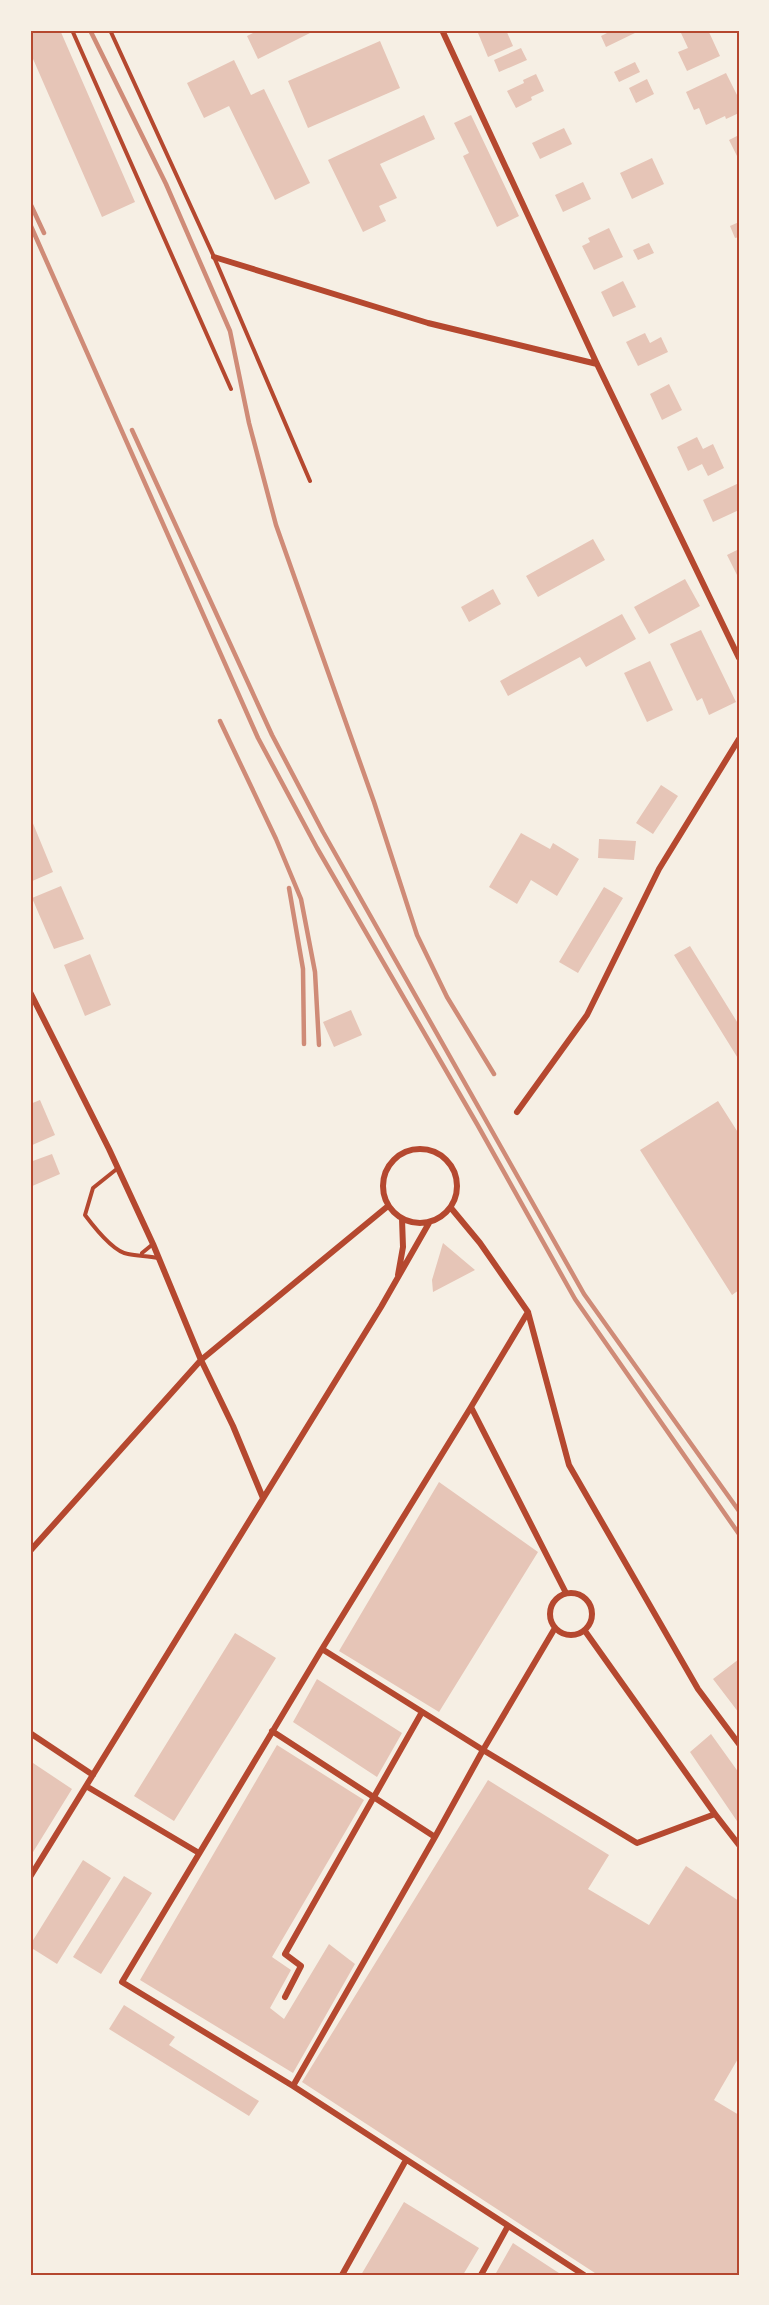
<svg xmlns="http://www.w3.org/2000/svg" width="769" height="2305" viewBox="0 0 769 2305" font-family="'DM Sans',sans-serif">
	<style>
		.building { fill: #e6c5b7 }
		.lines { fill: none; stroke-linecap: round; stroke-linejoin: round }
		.service { stroke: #b5482f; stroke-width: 4 }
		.minor { stroke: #b5482f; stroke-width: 6 }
		.rail { stroke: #cf8b77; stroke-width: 4.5 }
		.neatline { fill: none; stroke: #b5482f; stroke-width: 2 }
	</style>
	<rect width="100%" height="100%" fill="#f6efe4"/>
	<path class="building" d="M30,30H60L135,202L102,217L30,52Z
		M259,30H316L258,59L247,36Z
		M485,30H506L513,46L488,57L478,33Z
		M613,30H636L637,32L606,47L601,36Z
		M687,30H708L720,56L687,71L678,52L688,48L681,33Z
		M380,41L400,88L308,128L288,81Z
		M521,48L527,60L499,72L494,60Z
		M234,60L251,95L264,89L310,183L275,200L229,106L204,118L187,83Z
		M635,62L640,72L619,82L614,72Z
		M726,73L739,99V113L726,119L725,116L706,125L699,108L694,110L686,92Z
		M536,74L544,91L531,97L532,100L516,108L507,91L524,83L523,80Z
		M647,79L654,94L636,103L629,88Z
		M424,115L435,139L380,164L397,198L379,206L386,221L363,232L328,160Z
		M471,115L519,216L497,227L463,156L469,153L454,123Z
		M564,128L572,144L540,159L532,143Z
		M739,135V160L729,140Z
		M652,158L664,184L632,199L620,173Z
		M583,182L591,199L563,212L555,195Z
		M739,222V237L735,238L730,226Z
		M609,228L623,257L594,270L582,246L590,242L588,238Z
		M649,243L654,253L638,260L633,250Z
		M623,281L636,307L613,317L601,292Z
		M645,333L650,343L661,337L668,352L638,366L626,342Z
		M669,384L682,410L662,420L650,394Z
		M697,437L703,449L713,444L724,468L708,476L702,464L688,471L677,447Z
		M739,483V510L713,522L703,500Z
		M593,539L605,560L538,597L526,576Z
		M739,549V579L727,555Z
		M685,579L700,606L649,634L634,607Z
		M493,589L501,604L469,622L461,607Z
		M622,614L636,639L586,667L580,657L508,696L500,681Z
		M701,630L736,702L709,715L702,698L697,701L670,644Z
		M650,661L673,710L647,722L624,673Z
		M661,785L678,796L653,834L636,823Z
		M32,821L53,872L30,882V822Z
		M521,833L550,849L553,843L579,859L557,896L531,880L517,904L489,887Z
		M599,839L636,841L634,860L598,858Z
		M61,886L84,939L54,949L32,898Z
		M604,887L623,898L578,973L559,962Z
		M690,946L739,1025V1060L674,955Z
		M90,954L111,1005L85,1016L64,965Z
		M351,1010L362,1035L334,1047L323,1022Z
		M40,1100L55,1135L30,1146V1104Z
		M718,1101L739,1134V1290L732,1295L640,1150Z
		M52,1154L60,1174L30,1187V1162Z
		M443,1243L475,1270L433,1292L432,1280Z
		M439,1482L538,1552L439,1712L339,1651Z
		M235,1633L276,1658L174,1821L134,1796Z
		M739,1659V1713L713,1679Z
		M317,1679L402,1733L377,1777L293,1722Z
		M711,1734L739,1773V1824L690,1752Z
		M277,1745L364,1800L272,1957L291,1970L270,2008L284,2019L329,1944L355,1964L293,2073L140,1980Z
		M30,1761L72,1789L30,1857Z
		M488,1780L609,1855L588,1889L649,1925L686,1866L739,1901V2057L714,2100L739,2115V2275H598L302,2082Z
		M83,1860L111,1878L57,1964L30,1947V1945Z
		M124,1876L152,1893L101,1974L73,1957Z
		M124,2005L175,2037L169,2045L259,2101L249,2116L109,2029Z
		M404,2202L479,2248L463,2275H361Z
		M513,2243L562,2275L496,2273Z"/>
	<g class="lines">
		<path class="service" d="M72,30L231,389
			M110,30L214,257L310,481
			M118,1168L93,1188L85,1215C94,1227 113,1252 128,1254C138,1256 148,1256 158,1258
			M142,1253L153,1244"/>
		<path class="minor" d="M442,30L597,364L739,658
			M214,257L428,323L597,364
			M30,992L109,1149L153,1244L201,1360L233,1426L263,1498
			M517,1112L587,1015L659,869L739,739
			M383 1186a37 37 0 1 1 74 0a37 37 0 1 1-74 0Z
			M451,1208L480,1243L528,1312
			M398,1275L403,1247L402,1219
			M471,1407L322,1649L483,1750L555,1628
			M30,1551L201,1360L388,1206
			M566,1593L471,1407L528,1312L569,1465L698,1689L739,1744
			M550 1614a21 21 0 1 1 42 0a21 21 0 1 1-42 0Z
			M272,1731L435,1837L293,2086L122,1982L322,1649
			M30,1733L93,1775
			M86,1786L199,1853
			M715,1814L739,1845
			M435,1837L483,1750L637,1843L715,1814L585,1631
			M30,1877L381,1307L429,1223
			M285,1997L301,1966L285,1954L422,1712
			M293,2086L584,2275
			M342,2275L406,2160
			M481,2275L508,2226"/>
		<path class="rail" d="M90,30L166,184L230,331L249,423L276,525L374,802L417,935L447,997L494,1074
			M30,203L44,233
			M30,224L258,738L317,848L477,1124L575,1299L739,1534
			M132,430L272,735L323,832L584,1294L739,1511
			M220,721L276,839L301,899L315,972L319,1045
			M289,888L303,969L304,1044"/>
	</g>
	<rect width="769" height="2305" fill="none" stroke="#f6efe4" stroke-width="63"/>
	<rect x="32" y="32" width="706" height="2242" class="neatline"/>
</svg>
